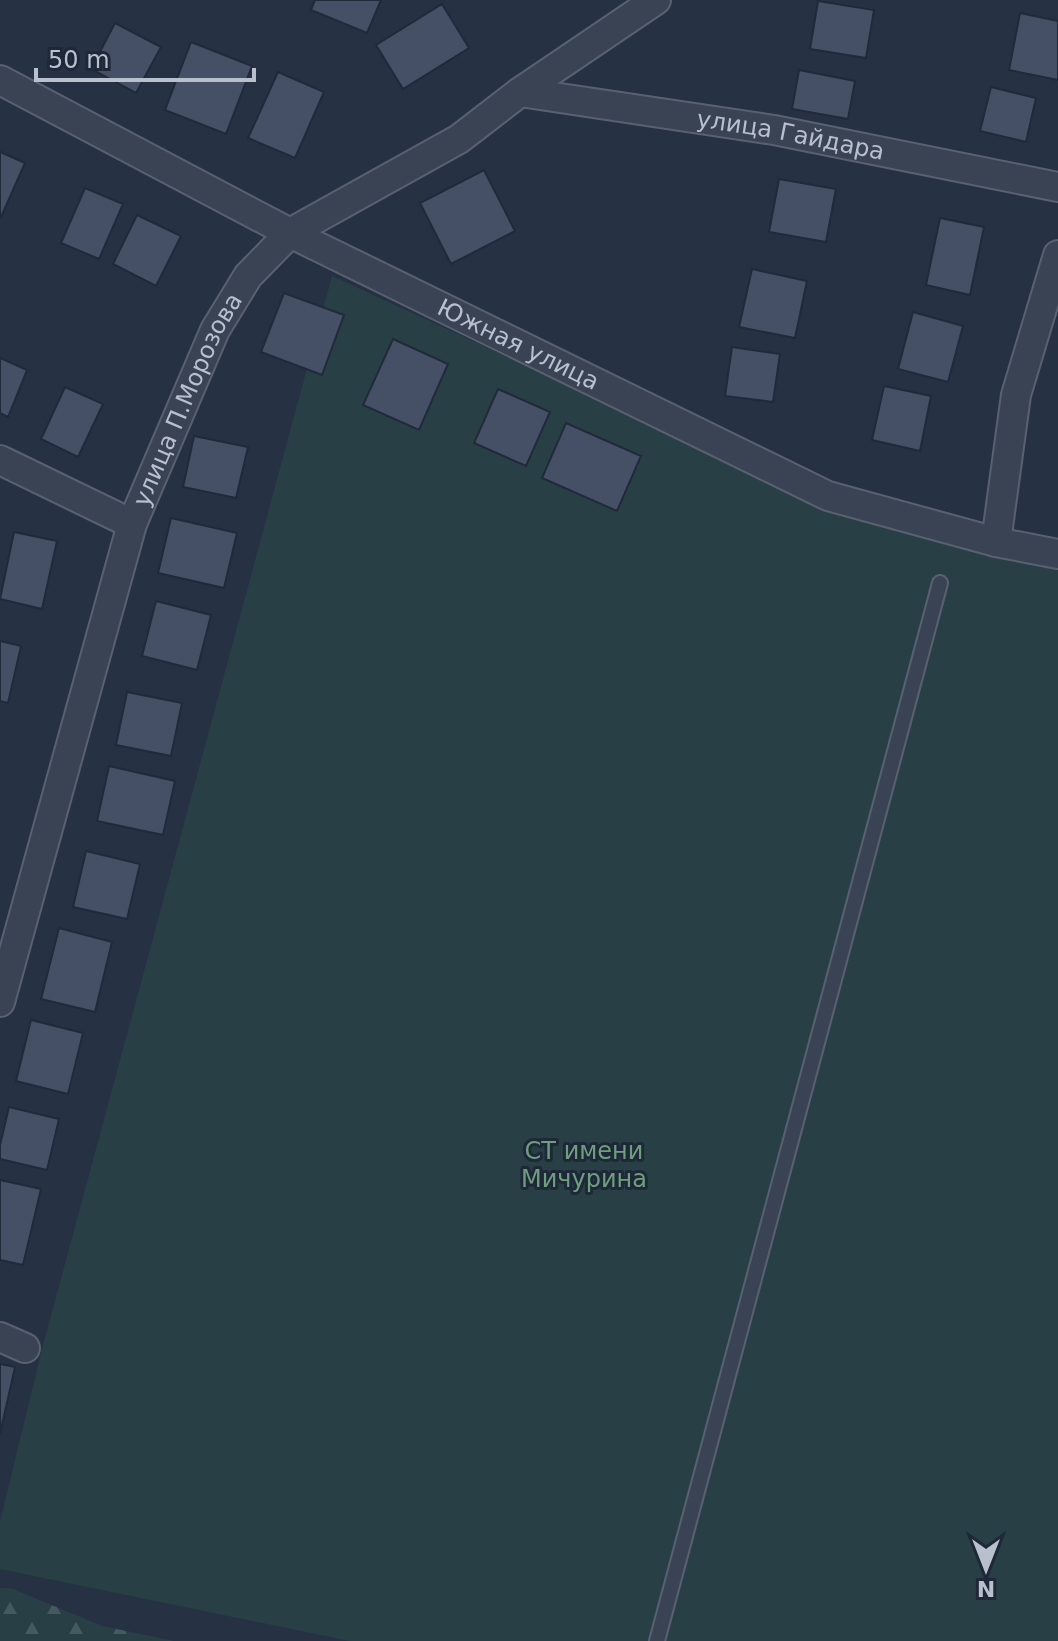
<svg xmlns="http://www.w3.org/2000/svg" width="1058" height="1641" viewBox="0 0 1058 1641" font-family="'DejaVu Sans',sans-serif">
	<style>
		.forest { fill: url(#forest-firs) }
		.garden { fill: #284045 }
		.building { fill: #455066; stroke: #212a3b; stroke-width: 2 }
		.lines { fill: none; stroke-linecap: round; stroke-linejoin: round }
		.service-casing { stroke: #596171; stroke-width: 18 }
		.minor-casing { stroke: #596171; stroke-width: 32 }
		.service { stroke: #3a4354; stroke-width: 14 }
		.minor { stroke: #3a4354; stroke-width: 28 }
		.labels { text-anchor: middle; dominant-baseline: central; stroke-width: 6; stroke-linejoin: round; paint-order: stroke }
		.street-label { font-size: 24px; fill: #b8bfcd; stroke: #1f2839 }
		.park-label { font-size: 24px; fill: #6e9f7d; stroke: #1f2839 }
	</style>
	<defs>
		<pattern id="forest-firs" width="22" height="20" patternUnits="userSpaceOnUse" patternTransform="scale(2)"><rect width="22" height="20" fill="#284045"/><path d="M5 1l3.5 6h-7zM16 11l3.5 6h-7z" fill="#455a5f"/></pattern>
	</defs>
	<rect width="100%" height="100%" fill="#263144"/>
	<path class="forest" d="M0,1588L13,1589L102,1626L174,1641H0Z"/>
	<path class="garden" d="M332,276L845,512L1058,555V1641H350L0,1569V1522L42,1349Z"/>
	<path class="building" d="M315,0H381L367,33L311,10Z
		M818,1L874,10L866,58L810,49Z
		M442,4L469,48L403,89L376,45Z
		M1020,13L1058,21V80L1009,70Z
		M115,23L161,47L136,93L91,69Z
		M191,42L252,66L226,134L165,110Z
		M799,70L855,81L848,119L792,109Z
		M278,72L324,92L295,158L248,138Z
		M991,87L1036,98L1026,142L980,131Z
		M0,152L25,163L1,217H0Z
		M484,170L515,231L451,264L420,203Z
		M779,179L836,189L826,242L769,232Z
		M85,188L123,204L99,259L61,243Z
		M137,215L181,236L156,286L113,264Z
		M940,218L984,227L970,295L926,285Z
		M752,269L807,281L795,338L739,327Z
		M284,293L344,315L322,375L261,352Z
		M913,312L963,326L948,382L898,369Z
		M393,339L448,364L419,430L363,405Z
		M732,347L780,354L773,402L725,396Z
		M0,358L27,370L8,417L0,413Z
		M884,386L931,396L920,451L872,440Z
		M65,387L103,404L78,457L41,439Z
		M498,389L550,412L526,466L474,443Z
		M566,423L641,456L617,511L542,478Z
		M194,436L248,447L236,498L183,487Z
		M171,518L237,533L224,588L158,573Z
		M14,532L57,541L42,609L0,599Z
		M156,601L211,615L197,670L142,656Z
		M0,641L21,646L8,703L0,701Z
		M127,692L182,703L171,756L116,745Z
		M109,766L175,781L163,835L97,821Z
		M86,851L140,864L127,919L73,907Z
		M59,928L112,942L95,1012L41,999Z
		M31,1020L83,1033L68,1094L16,1081Z
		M9,1107L59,1119L47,1170L0,1159V1145Z
		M0,1180L41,1189L23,1265L0,1260Z
		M0,1364L15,1367L0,1434Z"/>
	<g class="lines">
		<defs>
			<path id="service" d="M657,1641L940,583"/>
			<g id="minor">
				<path id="s1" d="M0,80L290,233L828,496L996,542L1058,554"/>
				<path id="s2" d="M520,92L774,130L1058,187"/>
				<path d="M0,460L132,524"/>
				<path d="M996,542L1016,395L1058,255"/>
				<path id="s3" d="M0,1002L132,524L215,330L248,276L290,233L459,139L520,92L656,0"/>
				<path d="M0,1337L25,1348"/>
			</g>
		</defs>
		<use href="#service" class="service-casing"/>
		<use href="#minor" class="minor-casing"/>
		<use href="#service" class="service"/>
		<use href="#minor" class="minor"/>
	</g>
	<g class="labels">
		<g class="street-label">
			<text stroke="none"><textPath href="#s2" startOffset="274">улица Гайдара</textPath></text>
			<text stroke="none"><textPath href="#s1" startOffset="582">Южная улица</textPath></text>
			<text stroke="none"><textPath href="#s3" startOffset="632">улица П.Морозова</textPath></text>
		</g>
		<g class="park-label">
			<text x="584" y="1151">СТ имени<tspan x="584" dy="28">Мичурина</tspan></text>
		</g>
	</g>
	<g transform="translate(986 1569) rotate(180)" stroke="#1f2839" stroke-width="6" paint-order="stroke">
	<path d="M0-6L14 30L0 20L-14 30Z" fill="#b8bfcd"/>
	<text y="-12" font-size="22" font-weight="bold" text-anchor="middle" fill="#b8bfcd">N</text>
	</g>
	<path d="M36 68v12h218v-12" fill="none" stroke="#b8bfcd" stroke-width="4"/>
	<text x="48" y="68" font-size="24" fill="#b8bfcd" stroke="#1f2839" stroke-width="6" paint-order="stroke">50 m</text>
</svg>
